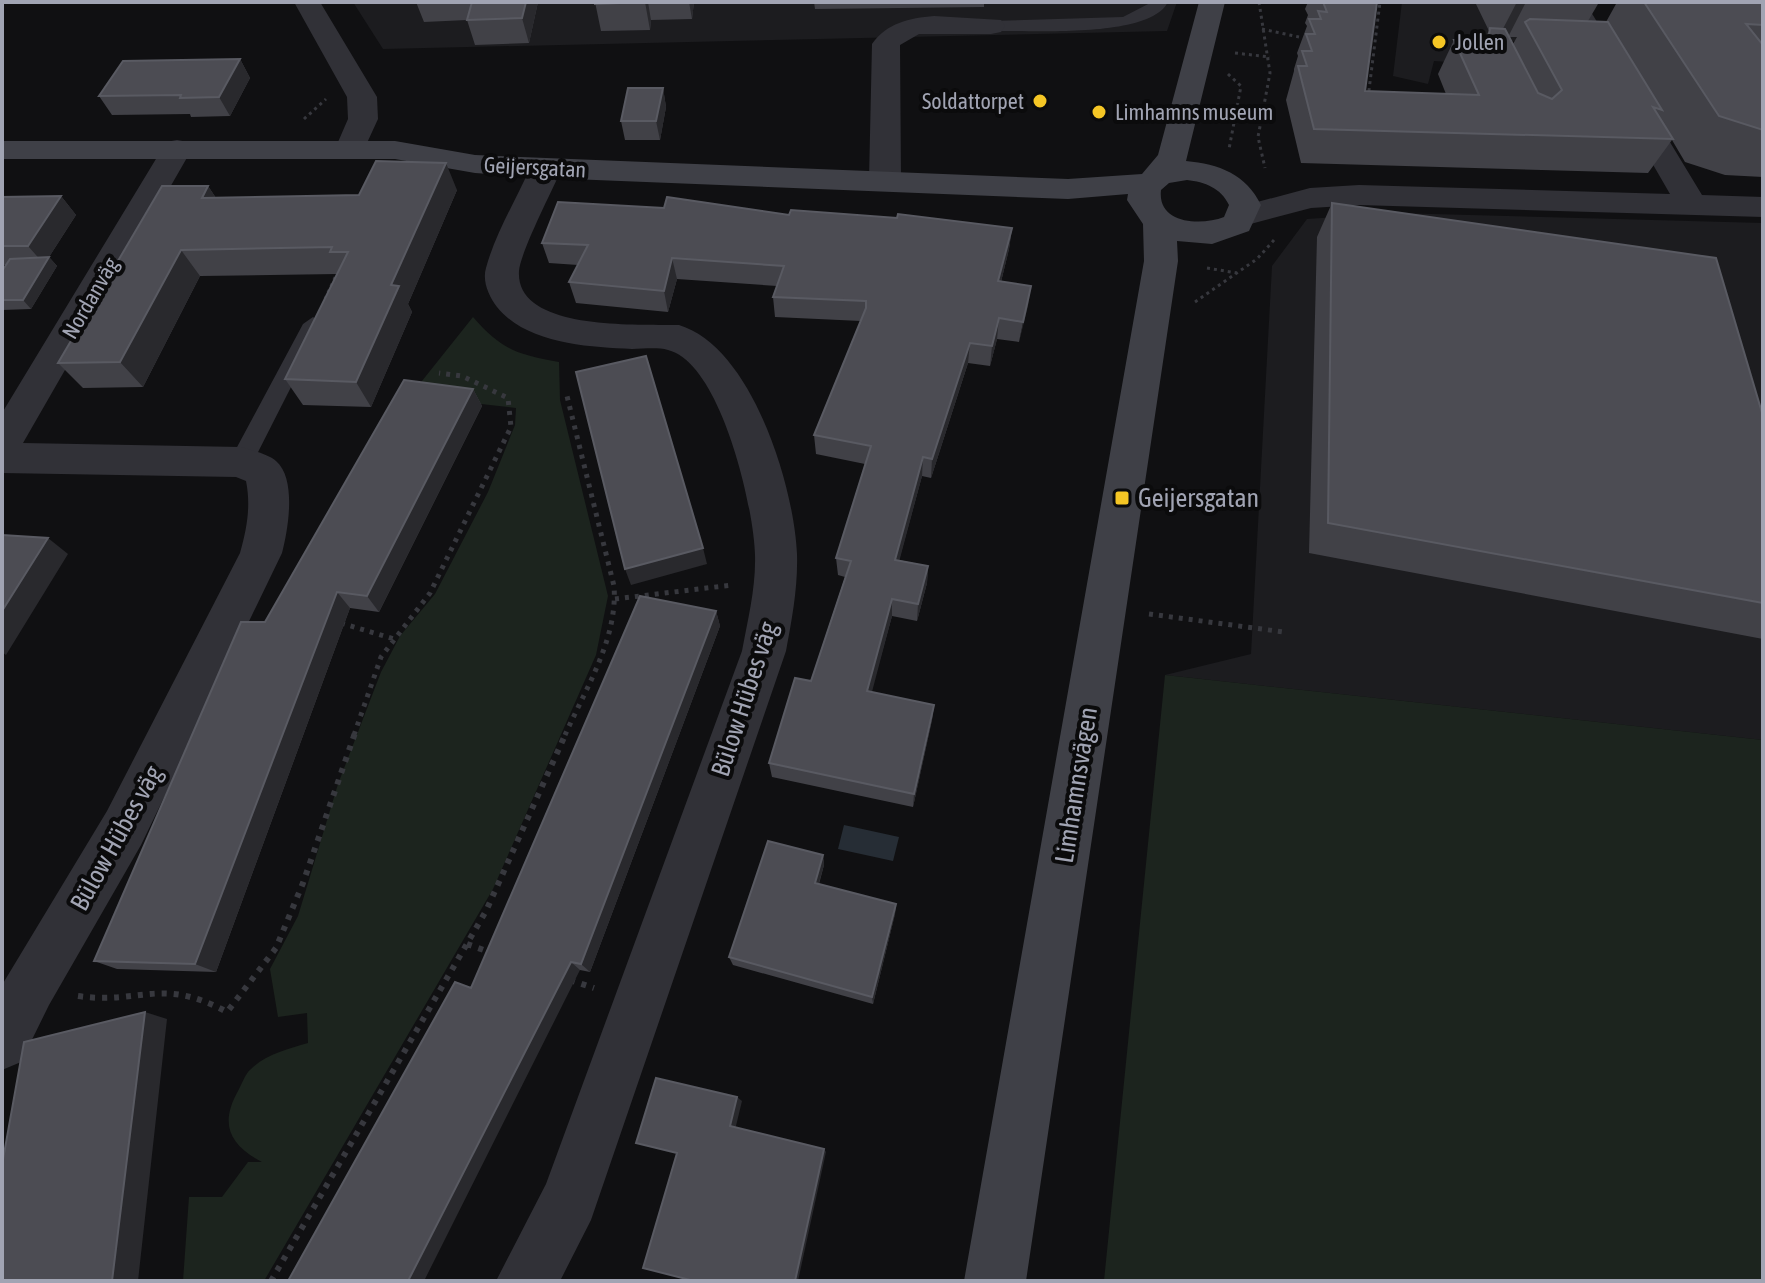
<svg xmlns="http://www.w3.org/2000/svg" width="1765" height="1283" viewBox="0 0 1765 1283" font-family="'Asap Condensed',sans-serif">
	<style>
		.built { fill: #1c1c1f }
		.green { fill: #1c241e }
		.water { fill: #262d35 }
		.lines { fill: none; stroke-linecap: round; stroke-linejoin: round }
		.path-far2 { stroke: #37383e; stroke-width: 3; stroke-dasharray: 3 4; stroke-linecap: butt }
		.path-far1 { stroke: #37383e; stroke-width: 5; stroke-dasharray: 4 6; stroke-linecap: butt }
		.path { stroke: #37383e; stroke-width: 6; stroke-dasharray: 5 7; stroke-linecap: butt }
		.lane { fill: #313137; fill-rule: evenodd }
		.street { fill: #313137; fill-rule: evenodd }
		.secondary { fill: #3f4047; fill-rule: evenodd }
		.wall { fill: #414147; fill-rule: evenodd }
		.shaded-wall { fill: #29292d }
		.building { fill: #4c4c53; stroke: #595a62; stroke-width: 2 }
		.poi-dot { fill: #f5c625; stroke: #0b0b0c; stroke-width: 3 }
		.labels { text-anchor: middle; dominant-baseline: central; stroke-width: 8; stroke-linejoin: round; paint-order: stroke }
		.far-poi-label { font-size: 22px; fill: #a1a4b3; stroke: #0b0b0c; text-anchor: start }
		.far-street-label { font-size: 22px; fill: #a1a4b3; stroke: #0b0b0c }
		.poi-label { font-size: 26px; fill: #a1a4b3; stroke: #0b0b0c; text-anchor: start }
		.street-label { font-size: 26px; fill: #a1a4b3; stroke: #0b0b0c }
	</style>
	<rect width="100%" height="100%" fill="#101012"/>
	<path class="built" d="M353,2H1177L1167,31L383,49Z
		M1402,2H1555L1576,44L1483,40L1469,51L1465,63L1434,61L1428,84L1393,76Z
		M1395,213L1763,223V740L1165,675L1251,654L1272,266L1307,219Z"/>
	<path class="green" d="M473,317C502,350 516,354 559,362L560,400L608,596L596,655L493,889L264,1281H183L189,1197H222L248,1162H262C230,1145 219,1125 238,1091C242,1084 245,1074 251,1069C266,1054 288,1049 308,1043L307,1013L278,1017L270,969L298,916L338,784L381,672L400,636L435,594L488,492L515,425L516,408L410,396Z
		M1165,675L1763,740V1281H1104Z"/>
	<path class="water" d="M844,825L899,837L893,861L838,849Z"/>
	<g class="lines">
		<path class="path-far2" d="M1259,2L1270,73L1258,137L1265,168
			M1262,29L1299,37
			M1235,53L1270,57
			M1228,74L1241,86L1229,149
			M1368,98L1380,2
			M304,119L326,99
			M1207,268L1237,273
			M325,299L339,269
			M1195,302L1257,259L1274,240"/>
		<path class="path-far1" d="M615,599L732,585
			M1149,614L1284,632
			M341,623L394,639
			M354,735L381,657L430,593L511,427L508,398L462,376L439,373
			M565,735C586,688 618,638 614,586L567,396"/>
		<path class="path" d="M467,944L492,953
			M570,980L594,988
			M78,996C141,1005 160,976 227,1012L276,948L303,883L355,733
			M271,1281L486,911L566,733"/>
		<path class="lane" d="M1152,2H1168C1150,39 1029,30 991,31L983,26L991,21L1123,17Z
			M313,317L323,324L253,462L249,468H233L229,462L303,324Z"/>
		<path class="street" d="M294,2H320L377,97L378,119L361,156H339L335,149L348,119L347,97Z
			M1559,2H1585L1702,195L1763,197V217L1359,205L1311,208L1243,226L1231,223L1227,216L1231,209L1310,188L1359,185L1670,194Z
			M934,16L1001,20L1005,26L1001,32L991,34H919L900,45L901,180L896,187L885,190L874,187L869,180L872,44C887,23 909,18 934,16Z
			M177,140L188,142L192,149L23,443L241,447C251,450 268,454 276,461C297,479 288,530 282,553L141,845L49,1005L21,1062L2,1070V985L107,811L240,553C247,528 251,506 246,481L236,477L2,473V413L162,149L166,142Z
			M546,158L557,161L562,168C553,189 520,253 519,271C515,332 640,324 679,325C752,347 794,486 797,554C798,587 792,619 786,651L591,1220L560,1281H496L546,1184L742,651C748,619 756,587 755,555C754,508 721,363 668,350C657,347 643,349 632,349C588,347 527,344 497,307C489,297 482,281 486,268C495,234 516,200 530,168L535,161Z"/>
		<path class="secondary" d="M1199,2H1225L1186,161C1219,164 1246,174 1261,205L1249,231L1212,244L1177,241L1178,261L1026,1281H964L1144,261L1143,224L1127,200L1128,194L1068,199L546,178L475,173L395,159H2V141H395L475,155L546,158L1068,179L1142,174L1158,155ZM1187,180C1205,182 1221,188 1229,205L1224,217C1201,226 1157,224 1161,190L1169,183Z"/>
	</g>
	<path class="wall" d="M416,2H538L529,43L475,45L467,20L424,22Z
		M595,2H694L692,19L651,20L650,30L601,31Z
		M814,2H984V7L815,9Z
		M1117,2H1142V4Z
		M1308,2H1377L1365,91L1446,94L1438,74L1454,40L1483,41L1489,31L1475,2H1763V177L1725,175L1685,162L1672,140L1648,173L1301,163L1286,100L1294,71V69L1298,56L1297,53L1307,26L1305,23L1308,15L1305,9ZM1598,4H1616L1606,22L1588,21ZM1510,37H1517L1513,44Z
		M240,59L250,78L230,116L191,117L190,114L112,115L99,96Z
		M663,88L666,107L660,140H625L621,121Z
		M208,186L216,198L359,195L457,190L408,304L412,312L371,407L303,405L285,379L337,274L200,276L143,387L83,388L58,363Z
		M61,196L76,215L49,257L57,266L31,309L2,310V271L6,265H2V197Z
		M1332,203L1763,416V639L1309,553L1317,237Z
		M789,215L1012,228L1009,249L1001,282L1031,286L1019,342L997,339L990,366L968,363L931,478L922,476L899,560L928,566L927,583L917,621L892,616L871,692L934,705L932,720L913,807L772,777L769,763L811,681L845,577L838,575L836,558L865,464L816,454L814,435L861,321L775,317L773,297L777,286L677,279L668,312L576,303L569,282L578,265L549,263L542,243Z
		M473,389L482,406L379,612L350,608L216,972L117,969L94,961L265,622Z
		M716,611L720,626L590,972L580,970L471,988Z
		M823,855L824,865L819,884L896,904L895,914L873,1004L733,965L729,957Z"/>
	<path class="shaded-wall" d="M526,2H538L529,43L522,18Z
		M645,2H648L651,20L650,30Z
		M689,2H694L692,19Z
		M1517,2H1526L1508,37L1495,44Z
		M240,59L250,78L230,116L219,97Z
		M663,88L666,107L660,140L656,121Z
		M446,163L457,190L408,304L412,312L371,407L356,382L391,285Z
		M208,186L226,213L202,198Z
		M61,196L76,215L49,257L57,266L31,309L23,300L44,264L28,246Z
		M1012,228L1009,249L996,302L998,281Z
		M181,250L200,276L143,387L120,362Z
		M672,258L677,279L668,312L664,291Z
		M1031,286L1028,306L1019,342L1023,322Z
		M999,318L997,339L990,366L992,346Z
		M970,343L968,363L931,478L932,459Z
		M473,389L482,406L379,612L367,596Z
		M923,457L922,476L895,577V560Z
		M48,538L68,554L6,655L2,652V611Z
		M703,548L707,564L631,585L625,569Z
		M928,566L927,583L917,621L918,604Z
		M337,592L350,608L216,972L195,964Z
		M892,599V616L868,707L867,691Z
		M716,611L720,626L590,972L581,964Z
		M934,705L932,720L913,807L914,794Z
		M823,855L824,865L816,893L815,883Z
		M896,904L895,914L873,1004L872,997Z
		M571,962L580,970L424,1281H408Z
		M145,1012L167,1019L138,1281H112Z
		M737,1097L742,1101L735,1130L730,1126Z
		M824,1149L826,1152L798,1281H795Z"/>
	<path class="building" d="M472,2H526L522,18L467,20Z
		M595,2H645L595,4Z
		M1323,2H1377L1365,91L1479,95L1454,40L1488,41L1490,28L1505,29L1538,93L1552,99L1562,90L1525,22L1530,19L1608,22L1662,110L1653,107L1673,139L1314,129L1298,66H1307L1302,51H1312L1306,34H1315L1309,19H1321L1318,11L1327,12Z
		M1644,2H1763V25L1746,24L1763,45V130L1719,116Z
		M240,59L219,97L180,98L181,95L99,96L123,61Z
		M628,88H663L656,121H621Z
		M376,161L446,163L391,285L399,286L356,382L285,379L348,252H330L332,247L181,250L120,362L58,363L162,186H208L202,198L359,195Z
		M61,196L28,246H2V197Z
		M667,197L789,215L791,210L897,218L898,214L1012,228L998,281L1031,286L1023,322L999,318L992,346L970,343L932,459L923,457L895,560L928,566L918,604L892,599L867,691L934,705L914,794L769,763L795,678L811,681L851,561L836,558L871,446L814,435L866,308V301L773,297L784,266L672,258L664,291L569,282L588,245L542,243L558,202L664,208Z
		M1332,203L1716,258L1763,416V603L1328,523Z
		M49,257L23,300H2V271L10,259Z
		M646,356L703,548L625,569L576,372Z
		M404,380L473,389L367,596L337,592L195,964L94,961L241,622H265Z
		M2,535L48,538L2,611Z
		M640,596L716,611L581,964L571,962L408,1281H288L455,982L471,988Z
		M768,841L823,855L815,883L896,904L872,997L729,957Z
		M145,1012L112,1281H2V1165L24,1042Z
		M656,1078L737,1097L730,1126L824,1149L795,1281H694L643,1268L677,1153L636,1143Z"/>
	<g class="poi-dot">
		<circle cx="1439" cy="42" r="8"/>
		<circle cx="1040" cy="101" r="8"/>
		<circle cx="1099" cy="112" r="8"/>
		<rect x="1114" y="490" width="16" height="16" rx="4"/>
	</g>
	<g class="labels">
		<g class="far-poi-label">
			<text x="1455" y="42">Jollen</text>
			<text x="1024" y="101" text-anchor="end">Soldattorpet</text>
			<text x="1115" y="112">Limhamns museum</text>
		</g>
		<g class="far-street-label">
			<text transform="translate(535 167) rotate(3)">Geijersgatan</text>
			<text transform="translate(90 298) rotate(-60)">Nordanväg</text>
		</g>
		<g class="poi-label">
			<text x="1138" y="498">Geijersgatan</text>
		</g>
		<g class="street-label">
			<text transform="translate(744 699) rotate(-72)">Bülow Hübes väg</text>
			<text transform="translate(1076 785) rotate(-81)">Limhamnsvägen</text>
			<text transform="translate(116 838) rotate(-61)">Bülow Hübes väg</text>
		</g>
	</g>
	<rect width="1765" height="1283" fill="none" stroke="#a1a4b3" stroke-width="8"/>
</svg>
